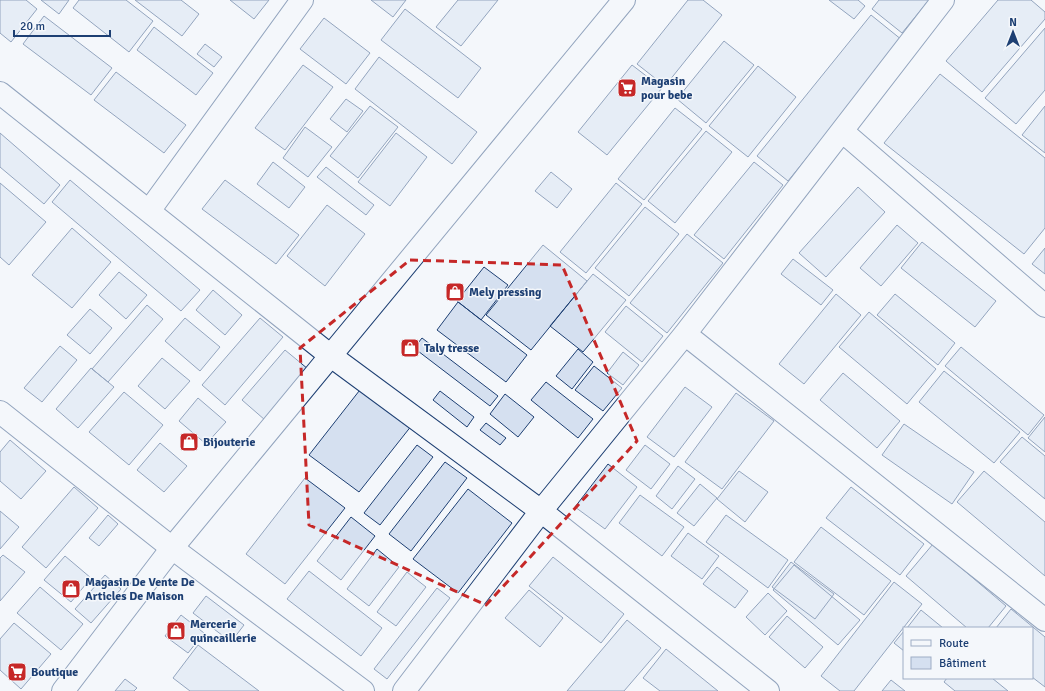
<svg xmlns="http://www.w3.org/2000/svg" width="1045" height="691" viewBox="0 0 1045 691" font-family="Signika,sans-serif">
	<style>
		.building { fill: #d5e0f0; stroke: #1d3f73 }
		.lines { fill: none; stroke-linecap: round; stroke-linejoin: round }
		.street-casing { stroke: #1d3f73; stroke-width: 24 }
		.secondary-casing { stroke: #1d3f73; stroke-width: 24 }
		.street { stroke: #f4f7fb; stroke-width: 22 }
		.secondary { stroke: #f4f7fb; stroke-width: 22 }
		.marked { fill: none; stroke: #c62828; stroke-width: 3; stroke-dasharray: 8 5; stroke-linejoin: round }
		.labels { text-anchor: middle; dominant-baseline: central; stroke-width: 3; stroke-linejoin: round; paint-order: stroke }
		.poi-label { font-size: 12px; font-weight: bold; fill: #1d3f73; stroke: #f4f7fb; text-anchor: start }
	</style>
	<rect width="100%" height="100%" fill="#f4f7fb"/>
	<path class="building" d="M0,0H26L37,9L11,42L0,33Z
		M41,0H69L59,14Z
		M79,0H126L153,21L129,52L73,8Z
		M135,0H181L199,14L182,36Z
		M230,0H269L254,19Z
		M371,0H406L393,17Z
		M458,0H498L461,46L436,27Z
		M688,0H703L722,15L665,86L637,64Z
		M829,0H858L865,6L854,19Z
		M879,0H929L902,33L872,9Z
		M998,0H1031L1045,12V19L982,92L946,61Z
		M405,9L481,68L458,98L381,40Z
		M871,15L902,40L788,181L757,156Z
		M44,16L112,68L91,95L23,44Z
		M324,18L370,53L346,84L300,49Z
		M154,27L213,73L196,95L137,50Z
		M1045,28V90L1016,124L985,98Z
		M724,41L754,65L706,123L677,99Z
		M205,44L222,57L214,67L197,54Z
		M379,57L477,132L452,164L355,89Z
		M303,65L333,87L285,150L255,128Z
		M632,65L662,88L607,155L578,132Z
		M758,66L796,97L748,157L709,126Z
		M116,72L186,125L164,153L94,100Z
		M940,74L1045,158V228L1024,254L884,143Z
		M346,99L363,111L347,132L330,119Z
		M370,106L398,127L358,178L330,156Z
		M1045,106V153L1022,135Z
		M675,108L702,129L644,200L618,179Z
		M305,127L332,147L308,177L283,158Z
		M706,131L732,152L675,223L648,201Z
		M0,133L60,185L44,204L0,167Z
		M396,133L427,157L390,206L358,182Z
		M273,162L305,187L289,208L257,184Z
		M754,162L783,185L724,259L694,235Z
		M326,167L374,205L366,215L317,177Z
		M551,172L572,189L557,208L535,191Z
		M70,180L200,290L181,311L52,202Z
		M225,180L299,235L276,264L202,209Z
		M0,183L46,222L9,265L0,257Z
		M616,183L642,204L586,273L560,252Z
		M858,187L885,212L826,277L799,253Z
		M327,205L365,234L325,286L287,256Z
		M645,207L679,234L629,296L595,268Z
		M897,225L918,243L881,286L860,268Z
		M72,228L111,262L72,308L32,275Z
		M687,234L723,263L667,333L630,303Z
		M922,242L996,301L975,327L901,268Z
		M543,245L587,281L531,350L486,315Z
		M1045,248V274L1032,264Z
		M793,259L833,290L821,305L781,274Z
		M484,267L508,285L481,320L457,301Z
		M119,272L147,295L126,319L99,295Z
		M593,274L626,300L583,352L550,326Z
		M213,290L242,315L225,335L196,310Z
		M836,294L861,315L804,384L779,364Z
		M895,294L955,343L938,365L877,315Z
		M458,302L527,355L506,382L437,330Z
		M147,305L163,319L108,382L92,369Z
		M626,306L663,336L642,362L605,332Z
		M90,309L112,328L90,354L67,335Z
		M869,312L936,369L907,404L839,347Z
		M185,318L220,347L200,371L165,341Z
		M260,318L283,337L225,405L202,385Z
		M422,338L498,396L490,406L414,348Z
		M60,346L77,360L42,402L24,388Z
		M961,347L1044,415L1028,435L945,366Z
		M578,349L593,362L572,389L556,376Z
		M285,350L308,369L265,420L242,400Z
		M623,352L639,365L623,385L607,373Z
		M162,358L190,381L165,409L138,386Z
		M594,366L622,388L603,411L575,390Z
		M91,368L114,387L78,428L56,409Z
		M944,371L1020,432L994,463L919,402Z
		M843,373L900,421L877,448L820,400Z
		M546,382L593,419L578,438L531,400Z
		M363,386L412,425L359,492L309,455Z
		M685,387L712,407L674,457L647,437Z
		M440,391L474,417L467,427L433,400Z
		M124,392L163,425L129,465L89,432Z
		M736,393L774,421L722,489L685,462Z
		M505,394L534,417L518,437L490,414Z
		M198,398L226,422L206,444L179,421Z
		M1045,417V452L1028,438Z
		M486,423L506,438L500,445L480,430Z
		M904,424L974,472L952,504L882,455Z
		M1022,437L1045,456V499L1000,462Z
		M10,440L46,471L21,499L0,481V452Z
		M160,443L187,466L164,492L137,470Z
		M417,445L433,457L380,525L364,513Z
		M645,445L670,464L651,489L626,470Z
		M445,462L467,478L411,551L389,534Z
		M608,464L637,487L605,529L575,507Z
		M678,466L695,479L672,509L656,496Z
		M739,471L768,492L745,522L717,499Z
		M984,471L1045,522V576L957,502Z
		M305,478L345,508L285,584L246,554Z
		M700,484L717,498L694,526L677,513Z
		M74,487L98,508L46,568L22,547Z
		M851,487L924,544L900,575L826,518Z
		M468,489L512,523L458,593L413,559Z
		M640,495L684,527L662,556L619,523Z
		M0,511L19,527L0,549Z
		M108,515L118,524L99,546L89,538Z
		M726,515L788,560L768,588L706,542Z
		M351,517L375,536L341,580L317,561Z
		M821,527L891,581L864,615L794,562Z
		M688,533L719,556L702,579L671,556Z
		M933,544L1006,606L988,628H967L906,576Z
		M377,549L399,567L369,606L347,589Z
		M3,555L25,572L0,601V558Z
		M65,556L91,578L71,602L44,580Z
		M553,557L624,614L601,643L529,586Z
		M791,562L834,594L815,619L772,587Z
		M794,565L860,620L838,645L773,590Z
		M717,567L748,591L735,608L703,584Z
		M309,571L382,628L361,656L287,599Z
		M407,572L426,587L396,626L377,612Z
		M105,575L121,589L91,623L75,609Z
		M894,582L922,604L854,691H840L821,676Z
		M40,587L83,624L61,650L17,613Z
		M437,588L450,598L387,679L374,669Z
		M529,590L563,618L540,647L505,618Z
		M768,593L787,611L765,635L746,617Z
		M206,596L244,625L231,642L193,613Z
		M1011,609L1045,637V687L1032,677V628H996Z
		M921,610L943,628H907Z
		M181,615L204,633L188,653L165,636Z
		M787,616L823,647L805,668L769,637Z
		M627,620L661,648L624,691H567Z
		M14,623L51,654L21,689L0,670V639Z
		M904,631V651L894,643Z
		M198,645L259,691H190L173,678Z
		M666,649L718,691H660L643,678Z
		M947,678H992L1008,691H955L944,682Z
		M125,679L137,688L134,691H115Z
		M891,680L905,691H882Z"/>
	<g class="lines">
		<defs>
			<path id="street" d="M0,93L331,356L541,511L768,691
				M842,131L1045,306
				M149,211L302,0
				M685,334L1045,620
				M0,412L172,548L363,691
				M404,691L541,511L685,334L943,0"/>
			<path id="secondary" d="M63,691L172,548L624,0"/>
		</defs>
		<use href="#street" class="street-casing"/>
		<use href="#secondary" class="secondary-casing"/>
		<use href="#street" class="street"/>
		<use href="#secondary" class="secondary"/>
	</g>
	<path d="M0 0H1045V691H0ZM410,260L562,265L637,441L486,605L309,525L300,348Z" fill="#f4f7fb" fill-opacity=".55" fill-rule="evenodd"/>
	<path class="marked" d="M410,260L562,265L637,441L486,605L309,525L300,348Z"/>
	<defs>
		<symbol id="supermarket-square" viewBox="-11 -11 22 22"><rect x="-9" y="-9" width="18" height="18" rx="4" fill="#c62828" stroke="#f4f7fb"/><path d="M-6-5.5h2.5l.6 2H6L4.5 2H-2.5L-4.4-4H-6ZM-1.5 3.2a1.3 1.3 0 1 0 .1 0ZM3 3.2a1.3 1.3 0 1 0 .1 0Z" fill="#fff"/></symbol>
		<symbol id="shop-square" viewBox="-11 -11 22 22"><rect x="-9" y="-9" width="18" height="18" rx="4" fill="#c62828" stroke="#f4f7fb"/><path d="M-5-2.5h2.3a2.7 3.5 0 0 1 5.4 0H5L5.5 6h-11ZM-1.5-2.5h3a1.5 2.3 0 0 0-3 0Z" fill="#fff"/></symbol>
	</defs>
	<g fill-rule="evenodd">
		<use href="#supermarket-square" x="616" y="77" width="22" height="22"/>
		<use href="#shop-square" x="444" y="281" width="22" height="22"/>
		<use href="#shop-square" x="399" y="337" width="22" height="22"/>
		<use href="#shop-square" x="178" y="431" width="22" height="22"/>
		<use href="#shop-square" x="60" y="578" width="22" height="22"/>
		<use href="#shop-square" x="165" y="620" width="22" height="22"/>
		<use href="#supermarket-square" x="6" y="661" width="22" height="22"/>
	</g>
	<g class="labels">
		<g class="poi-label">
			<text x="641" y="81">Magasin<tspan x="641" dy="14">pour bebe</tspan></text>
			<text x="469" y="292">Mely pressing</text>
			<text x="424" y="348">Taly tresse</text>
			<text x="203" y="442">Bijouterie</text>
			<text x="85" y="582">Magasin De Vente De<tspan x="85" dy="14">Articles De Maison</tspan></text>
			<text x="190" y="624">Mercerie<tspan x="190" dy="14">quincaillerie</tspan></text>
			<text x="31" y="672">Boutique</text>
		</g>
	</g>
	<rect x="903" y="627" width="130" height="52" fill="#f4f7fb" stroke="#9eadc5"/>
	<rect x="911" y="640" width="20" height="6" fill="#f4f7fb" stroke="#9eadc5"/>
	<text x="939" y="647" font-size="12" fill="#1d3f73">Route</text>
	<rect x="911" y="657" width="20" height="12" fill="#d5e0f0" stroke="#9eadc5"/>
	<text x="939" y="667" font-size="12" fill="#1d3f73">Bâtiment</text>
	<g transform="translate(1013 32)" stroke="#f4f7fb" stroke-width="3" paint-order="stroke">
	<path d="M0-3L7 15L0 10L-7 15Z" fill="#1d3f73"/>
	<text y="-6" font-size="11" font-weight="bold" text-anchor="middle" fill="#1d3f73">N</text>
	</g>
	<path d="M14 30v6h96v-6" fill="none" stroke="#1d3f73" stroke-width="2"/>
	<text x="20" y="30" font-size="12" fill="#1d3f73" stroke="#f4f7fb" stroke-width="3" paint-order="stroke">20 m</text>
</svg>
